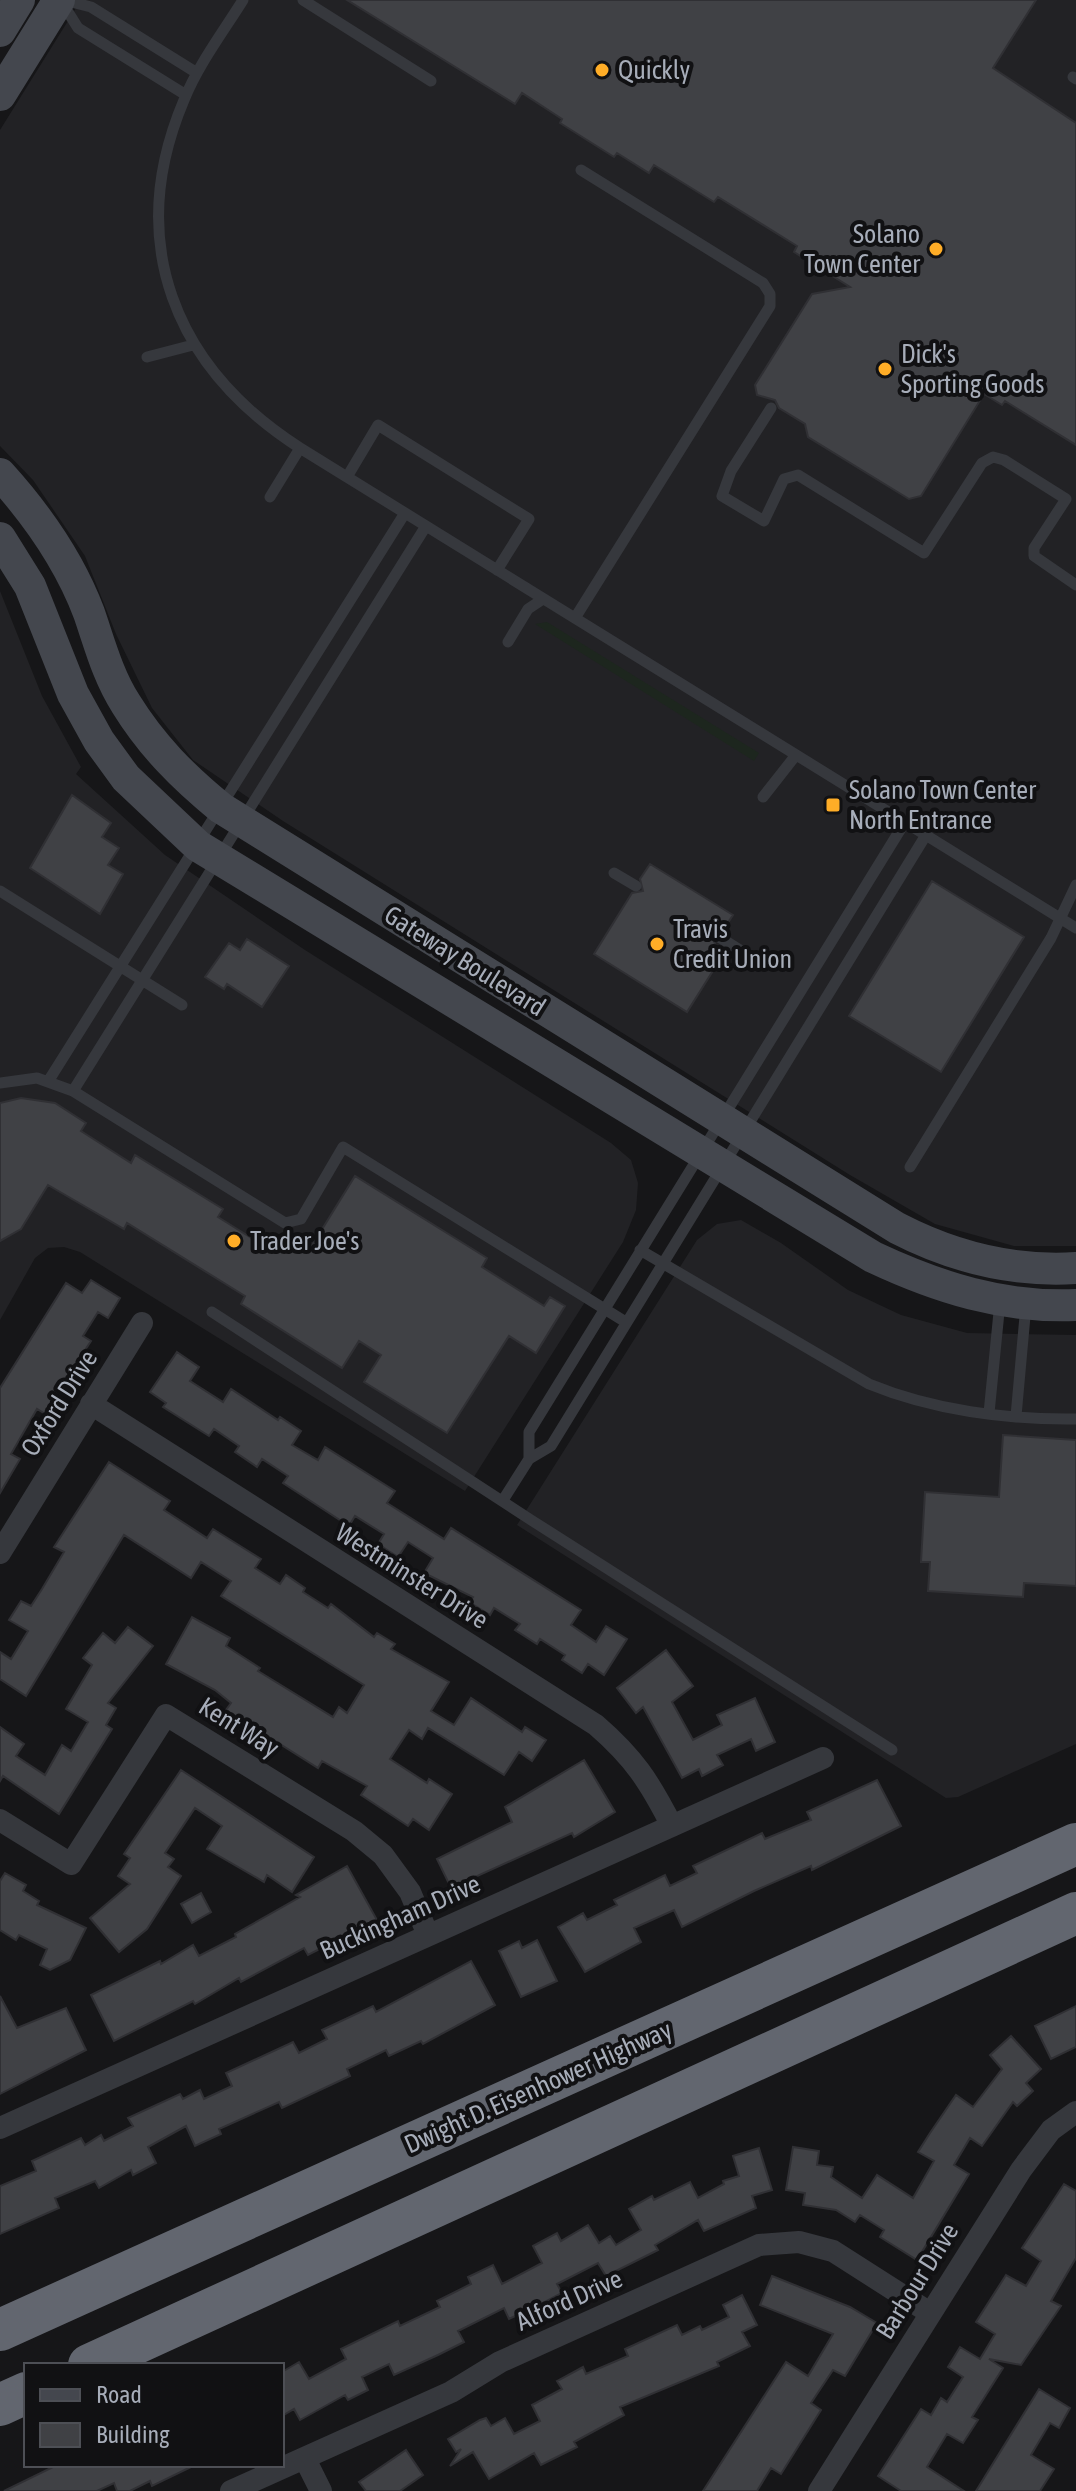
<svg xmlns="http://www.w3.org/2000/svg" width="1076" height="2491" viewBox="0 0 1076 2491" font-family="'Asap Condensed',sans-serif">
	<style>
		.built { fill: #222225 }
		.green { fill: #1d261e }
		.building { fill: #404145; stroke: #303034; stroke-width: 2 }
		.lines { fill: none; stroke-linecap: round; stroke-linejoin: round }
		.lane { stroke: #36383d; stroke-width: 11 }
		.street { stroke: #36383d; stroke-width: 22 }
		.secondary { stroke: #44474e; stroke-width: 32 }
		.highway { stroke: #62666f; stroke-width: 42 }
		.poi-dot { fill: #ffad27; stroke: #111113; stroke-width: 3 }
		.labels { text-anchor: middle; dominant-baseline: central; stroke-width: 8; stroke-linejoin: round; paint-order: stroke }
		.poi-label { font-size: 26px; fill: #a7adb9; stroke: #111113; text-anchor: start }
		.street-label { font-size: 26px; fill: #a7adb9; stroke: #111113 }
	</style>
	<rect width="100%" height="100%" fill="#161618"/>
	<path class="built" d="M81,0H1076V1246H1014L935,1224L850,1175L283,821L193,760L152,708L116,634L85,556L33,480L0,446V130Z
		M0,591L42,696L81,767L76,774L165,855L305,950L611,1143L631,1160L638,1183L636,1210L623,1242L465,1491L80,1252L64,1247L48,1248L35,1258L0,1320Z
		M741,1220L781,1243L848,1290L901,1315L967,1333L1076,1335V1744L958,1797L946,1798L517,1525L697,1240L717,1224Z"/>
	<path class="green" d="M547,622L759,753L754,761L535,624Z"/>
	<path class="building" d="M347,0H1036L993,68L1076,123V445L1005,401L1002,405L984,394L921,496L909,499L808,437L805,424L779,408L775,400L757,395L755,385L812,294L850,287L794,252L797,246L718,197L714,202L654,165L649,173L617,153L614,157L560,123L562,119L522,93L515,104Z
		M72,795L111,823L102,837L119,848L108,865L123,874L100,914L30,868Z
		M650,864L733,915L723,930L711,933L715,944L710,951L721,958L687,1012L594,954L632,893L643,891L640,879Z
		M932,881L1024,937L941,1072L849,1016Z
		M247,939L289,966L262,1007L227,984L224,989L205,977L229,943L240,950Z
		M21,1098L55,1103L86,1123L81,1131L131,1163L135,1155L223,1209L218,1217L272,1251L278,1242L294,1251L300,1240L311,1247L355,1176L487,1258L482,1267L544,1306L550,1297L565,1306L536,1353L509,1336L447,1433L364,1382L381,1355L359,1341L342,1368L241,1304L245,1296L127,1223L124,1229L48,1185L21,1229L0,1241V1103Z
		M91,1280L120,1298L108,1318L98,1312L83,1336L91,1341L57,1393L60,1395L47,1415L37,1409L11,1454L20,1459L0,1493V1388L66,1283L82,1293Z
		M177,1352L199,1367L190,1381L223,1402L231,1389L278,1420L280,1417L301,1431L292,1445L318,1460L325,1447L395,1491L387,1503L444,1539L451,1528L581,1610L571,1625L596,1642L606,1626L627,1639L604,1675L588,1664L582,1673L562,1660L565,1655L540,1639L537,1644L515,1630L520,1624L494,1608L490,1615L469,1602L473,1597L424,1573L433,1558L408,1542L398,1557L378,1544L384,1534L355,1516L349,1526L283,1483L288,1476L262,1459L257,1467L235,1452L239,1446L214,1429L209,1436L163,1407L166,1403L150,1392Z
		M1003,1435L1076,1440V1586L1024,1583L1023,1597L928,1591L930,1562H921L925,1492L999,1497Z
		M109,1462L170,1501L164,1510L207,1538L213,1529L261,1559L255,1568L280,1584L286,1575L305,1588L303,1592L328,1608L331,1604L374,1637L377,1633L395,1644L391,1649L449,1682L431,1711L454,1725L471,1698L522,1732L525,1727L546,1740L532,1761L519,1752L504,1775L428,1728L422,1739L409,1730L390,1759L427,1783L429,1779L452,1794L429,1830L413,1819L408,1826L361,1795L367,1786L322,1761L318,1768L226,1710L231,1703L215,1690L166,1664L192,1617L230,1638L226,1646L260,1668L258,1671L333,1717L339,1707L347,1713L364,1685L221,1596L231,1581L201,1562L191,1578L124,1535L26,1696L0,1679V1652L11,1659L28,1631L9,1620L21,1601L31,1606L42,1589L64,1552L54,1547Z
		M128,1627L153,1646L108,1703L116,1708L106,1725L112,1729L59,1814L3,1776L0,1781V1727L24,1744L16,1756L45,1775L62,1745L71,1751L88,1722L66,1709L92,1665L83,1658L103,1633L115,1643Z
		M666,1650L693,1686L672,1702L693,1740L722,1725L717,1715L755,1698L775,1742L756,1751L751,1739L717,1755L723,1765L702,1776L699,1769L682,1778L643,1707L636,1713L617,1688Z
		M584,1760L615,1812L574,1837L572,1833L451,1888L437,1859L512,1822L505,1807Z
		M181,1770L314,1857L292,1892L267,1875L264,1882L207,1849L222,1826L195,1808L165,1853L174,1859L168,1867L181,1876L147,1929L119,1952L90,1918L130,1884L118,1876L130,1858L124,1854Z
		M877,1780L901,1826L812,1870L811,1866L754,1891L682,1927L674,1910L634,1928L641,1942L585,1972L558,1927L583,1913L587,1920L617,1905L614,1900L665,1875L670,1886L697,1873L693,1866L762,1833L765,1839L811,1820L807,1812Z
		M347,1866L377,1920L308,1955L304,1948L241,1982L239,1978L195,2004L193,2001L114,2041L91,1995L160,1961L161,1964L193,1945L199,1956L236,1937L235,1934L300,1897L296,1895Z
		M5,1873L26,1885L23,1891L39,1901L37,1905L86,1928L70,1960L50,1970L40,1965L47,1949L19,1935L16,1940L0,1930V1881Z
		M201,1893L211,1912L192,1923L181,1904Z
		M537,1940L557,1981L521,1997L499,1951L519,1941L522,1948Z
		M471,1961L495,2005L423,2044L421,2041L389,2056L386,2050L347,2069L350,2076L282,2108L279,2102L219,2129L221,2134L195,2146L186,2126L148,2147L156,2163L133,2175L131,2170L99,2188L95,2181L55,2198L59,2208L0,2234V2186L36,2171L32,2161L81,2138L85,2145L101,2135L104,2141L133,2126L128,2118L180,2094L183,2099L200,2090L204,2099L232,2086L226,2073L293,2042L299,2053L327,2039L322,2030L373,2006L376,2012Z
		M0,1996L17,2028L66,2008L86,2050L0,2094Z
		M1076,2006V2047L1051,2059L1035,2026Z
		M1011,2036L1041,2069L1026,2083L1033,2091L1017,2106L1013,2102L982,2146L970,2138L954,2165L969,2174L917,2260L880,2237L884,2230L860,2215L855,2222L836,2210L803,2205L805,2193L786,2190L793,2147L819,2151L817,2165L833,2167L831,2177L862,2198L877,2175L913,2198L934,2161L918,2152L930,2133L956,2095L973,2107L1002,2069L990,2055Z
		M759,2148L772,2190L752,2196L756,2208L704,2231L698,2220L655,2245L658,2250L606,2276L598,2263L557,2284L562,2293L541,2304L509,2319L504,2308L458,2331L464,2342L438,2355L394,2375L389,2364L362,2377L368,2390L348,2400L345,2395L300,2420L294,2409L282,2416V2372L299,2362L309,2379L346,2359L341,2349L398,2321L400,2326L440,2307L437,2301L471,2284L468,2277L493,2265L502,2284L542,2263L533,2246L557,2233L561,2241L588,2225L599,2243L610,2236L616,2245L641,2230L629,2209L652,2196L654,2200L690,2182L698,2198L724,2184L723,2181L739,2176L733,2156Z
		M1064,2184L1076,2191V2258L1051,2301L1061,2306L1021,2365L989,2359L1003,2368L972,2417L978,2420L963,2443L947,2434L927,2467L964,2491H901L878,2476L921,2409L931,2415L941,2398L947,2402L963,2377L948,2367L960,2347L980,2359L995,2334L976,2322L1006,2275L1026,2286L1041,2261L1022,2248Z
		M772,2276L850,2307L877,2323L845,2376L833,2370L811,2403L821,2410L781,2474L771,2468L757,2491H703L786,2362L808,2376L833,2334L760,2305Z
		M742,2295L757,2325L742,2332L750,2346L717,2362L719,2366L620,2407L624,2415L574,2442L577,2447L541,2465L534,2453L489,2479L473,2452L450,2466L461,2449L456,2452L448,2439L480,2420L486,2418L491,2426L505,2418L514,2434L540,2421L532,2405L562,2389L557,2381L583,2367L586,2374L628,2356L625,2349L677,2325L682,2335L700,2326L702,2330L729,2317L723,2305Z
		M1039,2389L1070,2408L1059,2428L1050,2423L1031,2455L1054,2469L1040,2491H976Z
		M406,2450L423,2475L400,2491H366L359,2482Z
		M57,2465H195L152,2486L150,2481L130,2491H117L114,2483L97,2491H4Z"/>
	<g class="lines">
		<path class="lane" d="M63,0L91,7L197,73
			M243,0C223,32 198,65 184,100C124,242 174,367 300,448L1076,928
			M303,0L431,81
			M63,4L78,28L186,95
			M1073,77L1076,79
			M147,357L193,345
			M771,408L731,471L722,496L764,521L784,479L798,475L924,553L982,463L993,457L1004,460L1066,499L1034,548V556L1076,585
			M347,477L378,425L529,519L497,570
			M270,497L300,448
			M575,618L770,306V294L763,283L581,170
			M508,642L528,609L543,599
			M763,797L796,755
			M614,873L636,886
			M0,891L182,1005
			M719,937L759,962
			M49,1080L405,513
			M0,1083L37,1078L73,1091L285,1223L301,1219L343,1147L624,1321
			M73,1091L426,526
			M910,1167L1051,938L1076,885
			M640,1250L869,1384C932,1410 1007,1420 1076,1419
			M212,1312L531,1520L892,1750
			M989,1413L1000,1302
			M1016,1416L1026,1305
			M529,1459V1432L905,822
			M503,1500L529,1459L551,1446L926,835"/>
		<path class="street" d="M91,1404L596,1725C634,1758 649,1781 672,1826
			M0,1553L142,1323
			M0,1820L71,1864L166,1715L354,1831L383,1855L410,1892L428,1935
			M0,2128L823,1758
			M305,2459L321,2491
			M231,2491L451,2392L500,2362L759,2245L799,2242L833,2251L930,2313
			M819,2491L1021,2170L1051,2130L1076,2112"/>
		<path class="secondary" d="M0,31L19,0
			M0,95L59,0
			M0,474C38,516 69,560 89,613C100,645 108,676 126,704C152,746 183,777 221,808L897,1228C953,1257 1012,1272 1076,1268
			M0,538L30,586L73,694L99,741L126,778L198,846L873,1257C939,1288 1003,1308 1076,1305"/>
		<path class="highway" d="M0,2330L1076,1844
			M89,2365L1076,1913
			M0,2405L26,2393"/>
	</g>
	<g class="poi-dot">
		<circle cx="602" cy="70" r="8"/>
		<circle cx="936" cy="249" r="8"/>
		<circle cx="885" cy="369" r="8"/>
		<rect x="825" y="797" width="16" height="16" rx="4"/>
		<circle cx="657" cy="944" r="8"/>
		<circle cx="234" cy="1241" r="8"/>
	</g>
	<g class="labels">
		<g class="poi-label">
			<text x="618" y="70">Quickly</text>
			<text x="920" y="234" text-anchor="end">Solano<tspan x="920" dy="30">Town Center</tspan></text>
			<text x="901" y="354">Dick's<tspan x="901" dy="30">Sporting Goods</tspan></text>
			<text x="849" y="790">Solano Town Center<tspan x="849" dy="30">North Entrance</tspan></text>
			<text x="673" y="929">Travis<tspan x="673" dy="30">Credit Union</tspan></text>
			<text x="250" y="1241">Trader Joe's</text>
		</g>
		<g class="street-label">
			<text transform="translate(465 961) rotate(32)">Gateway Boulevard</text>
			<text transform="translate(59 1403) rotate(-58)">Oxford Drive</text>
			<text transform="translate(412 1576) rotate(32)">Westminster Drive</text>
			<text transform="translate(239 1727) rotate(32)">Kent Way</text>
			<text transform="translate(400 1917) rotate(-24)">Buckingham Drive</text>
			<text transform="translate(538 2087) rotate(-24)">Dwight D. Eisenhower Highway</text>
			<text transform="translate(917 2281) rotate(-58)">Barbour Drive</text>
			<text transform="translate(569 2300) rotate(-24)">Alford Drive</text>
		</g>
	</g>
	<rect x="24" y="2363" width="260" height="104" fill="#111113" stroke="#4d4f55" stroke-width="2"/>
	<rect x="40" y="2389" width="40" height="12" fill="#44474e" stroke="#4d4f55" stroke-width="2"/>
	<text x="96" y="2403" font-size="24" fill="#a7adb9">Road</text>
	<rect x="40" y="2423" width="40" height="24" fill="#404145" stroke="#4d4f55" stroke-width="2"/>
	<text x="96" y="2443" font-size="24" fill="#a7adb9">Building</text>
</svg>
